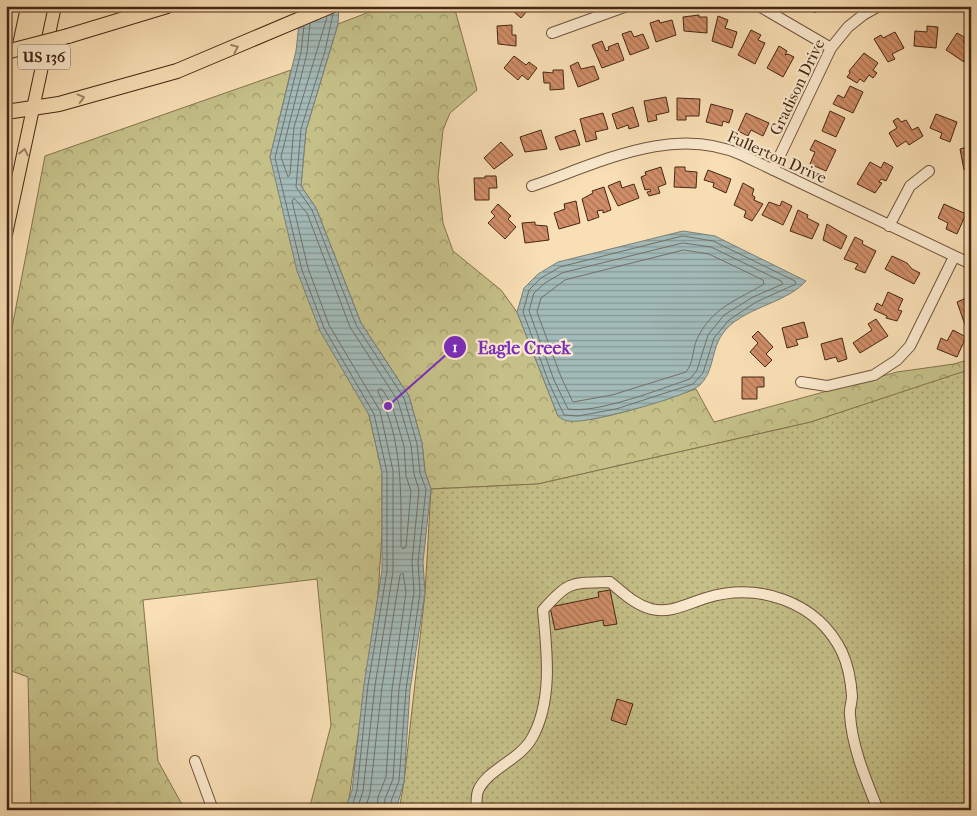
<svg xmlns="http://www.w3.org/2000/svg" width="977" height="816" viewBox="0 0 977 816" font-family="'IM FELL French Canon',serif">
	<style>
		.forest { fill: url(#forest-crowns); stroke: #85734e }
		.park { fill: url(#park-dots); stroke: #85734e }
		.water { fill: url(#water-rules); stroke: #7d7f76 }
		.lines { fill: none; stroke-linecap: round; stroke-linejoin: round }
		.shore { stroke: #747066; stroke-width: 1 }
		.building { fill: url(#building-back-hatch); stroke: #452613 }
		.minor-casing { stroke: #72543c; stroke-width: 12 }
		.major-casing { stroke: #452613; stroke-width: 14 }
		.highway-casing { stroke: #452613; stroke-width: 16 }
		.minor { stroke: #fbeacf; stroke-width: 10 }
		.major { stroke: #f9dfb5; stroke-width: 12 }
		.highway { stroke: #f9dfb5; stroke-width: 14 }
		.highway-bridge-casing { stroke: #452613; stroke-width: 16; stroke-linecap: butt }
		.highway-bridge { stroke: #f9dfb5; stroke-width: 14 }
		.oneway { stroke: #9f8264 }
		.labels { text-anchor: middle; dominant-baseline: central; stroke-width: 4.5; stroke-linejoin: round; paint-order: stroke }
		.shield { fill: #fbeacf; stroke: #7c614b; stroke-width: 1 }
		.shield-label { font-size: 15px; font-weight: bold; fill: #452613 }
		.street-label { font-size: 16px; fill: #452613; stroke: #fbeacf }
		.leader { fill: none; stroke: #7b2cbf; stroke-width: 2 }
		.callout-dot { fill: #7b2cbf; stroke: #fbeacf; stroke-width: 2 }
		.mark-label { font-size: 15px; text-anchor: middle; font-weight: bold; fill: #fff }
		.callout-label { font-size: 18px; text-anchor: middle; font-weight: bold; fill: #7b2cbf; stroke: #fbeacf; stroke-width: 4.5; stroke-linejoin: round; paint-order: stroke }
	</style>
	<defs>
		<pattern id="forest-crowns" width="20" height="18" patternUnits="userSpaceOnUse" patternTransform="scale(1.25)"><rect width="20" height="18" fill="#c5c088"/><path d="M2 6a3 3 0 1 1 6 0M12 15a3 3 0 1 1 6 0" fill="none" stroke="#a29c6e"/></pattern>
		<pattern id="park-dots" width="8" height="8" patternUnits="userSpaceOnUse" patternTransform="scale(1.25)"><rect width="8" height="8" fill="#c5c088"/><path d="M2 2h.1M6 6h.1" fill="none" stroke="#a29c6e" stroke-width="1.8" stroke-linecap="round"/></pattern>
		<pattern id="water-rules" width="6" height="5" patternUnits="userSpaceOnUse" patternTransform="scale(1.25)"><rect width="6" height="5" fill="#a2bab8"/><path d="M0 2.5h6" fill="none" stroke="#869794"/></pattern>
		<pattern id="building-back-hatch" width="6" height="6" patternUnits="userSpaceOnUse" patternTransform="scale(1.25)"><rect width="6" height="6" fill="#d18e68"/><path d="M-1 5l2 2M0 0l6 6M5-1l2 2" fill="none" stroke="#ab7454"/></pattern>
	</defs>
	<rect width="100%" height="100%" fill="#f9dfb5"/>
	<filter id="stains"><feTurbulence type="fractalNoise" baseFrequency=".004" numOctaves="4"/><feColorMatrix values="0 0 0 0 .2 0 0 0 0 .09 0 0 0 0 .02 0 0 0 .5 -.17"/></filter>
	<radialGradient id="worn" r=".72"><stop offset=".6" stop-color="#630" stop-opacity="0"/><stop offset="1" stop-color="#630" stop-opacity=".3"/></radialGradient>
	<path class="forest" d="M385,6H454L477,90L450,113L443,130L438,177L443,223L453,251L501,290L517,312L558,416C575,433 671,397 696,389L714,422L897,372L954,364L971,359V370L811,422L538,484L431,489L425,472L422,443L409,396L361,323L316,208L301,186L306,130L338,24Z
		M291,70L270,158L369,415L382,472V533L378,596L349,799L345,810H309L331,725L317,579L143,600L158,761L185,810H31L28,677L6,669V359L45,156Z"/>
	<path class="park" d="M971,369V810H399L404,782L425,593L431,489L538,484L811,422Z"/>
	<path class="water" d="M301,6H339L338,24L306,130L301,186L316,208L361,323L409,396L422,443L425,472L431,489L423,562L425,593L410,690L404,782L396,810H345L352,790L364,684L382,570V472L369,415L320,331L297,271L270,157L296,51Z
		M683,231L715,236L806,281C788,301 757,305 734,322C708,342 718,365 701,384C691,396 598,420 579,421C571,422 563,421 558,416L517,312L524,288L538,274L558,262Z"/>
	<g class="lines">
		<path class="shore" d="M333,14L325,51L301,129L296,187L312,210L356,325L404,398L417,444L420,473L426,489L418,562L420,593L406,690L399,781L391,801V810
			M310,24L307,53L281,157L288,177L290,174L294,127L327,17
			M304,26L301,52L275,158L302,270L324,328L374,414L387,472V571L368,685L357,790L351,810
			M683,236L713,241L795,281L796,284L756,302L729,320L714,338L703,373L693,384L616,409L578,416L564,415L549,383L523,312L529,290L541,278L560,267Z
			M683,243L711,247L781,281L783,284L753,297L724,315L708,335L697,370L690,379C660,389 597,414 568,409L554,380L529,311L534,293L545,283L562,273Z
			M684,250L709,254L763,280L764,284C738,300 712,307 697,339C692,351 694,362 686,372L612,395L573,402L561,377L537,312L541,298L565,280Z
			M379,389H382L392,405L404,446L406,476L411,491L406,547L403,549L401,546C401,494 403,439 378,392Z
			M357,810L363,791L375,686L393,572V471L380,411L329,325L308,268L292,201L294,198L307,213L350,327L398,401L411,445L414,474L419,490L412,562L414,592L399,689L393,779L385,799L384,810
			M365,810L370,793L382,687L400,575L403,573L406,592L392,689L386,777L378,797L377,810"/>
	</g>
	<path class="building" d="M507,6H524L528,10L521,18Z
		M807,6H818L815,13Z
		M699,15V17H707V33L684,31L683,17Z
		M718,16L728,20L725,28L737,32L732,48L712,41Z
		M659,20L660,23L672,20L676,35L656,42L650,23Z
		M512,25V35H516V46L498,44L497,26Z
		M927,26L938,27L936,48L914,46L915,31L927,32Z
		M751,30L761,35L758,40L765,43L755,64L738,55Z
		M631,31L634,37L643,34L649,48L630,55L622,34Z
		M895,32L904,48L892,54L895,59L888,62L874,39L881,35L883,38Z
		M957,33L966,38L963,42L971,47L964,62L946,50Z
		M602,41L606,51L609,50L608,47L618,43L624,60L602,68L592,45Z
		M779,46L787,51L785,55L788,54L794,57L783,77L767,68Z
		M864,53L878,63L873,70L877,73L873,78L869,75L864,82L860,79L857,83L847,77L850,73L849,71Z
		M514,56L526,65L529,62L537,68L528,80L522,75L518,80L504,68Z
		M578,62L581,69L594,66L599,79L578,87L570,66Z
		M553,70H563L564,89L550,90V83H544L543,72L553,73Z
		M850,86L863,92L853,113L833,104L838,95L844,98Z
		M666,97L669,112L656,115L657,120L648,122L644,101Z
		M677,98L700,99L699,116H686V120H677Z
		M711,104L733,110L729,123L723,121L722,126L706,122Z
		M633,107L639,126L629,129L628,125L617,129L612,114Z
		M830,111L845,118L836,137L822,131Z
		M603,113L608,129L595,132L597,139L586,142L580,119Z
		M746,113L769,123L763,136L751,130L748,136L738,131Z
		M936,114L957,122L950,142L940,138L942,133L930,128Z
		M898,118L901,122L906,120L912,130L918,127L923,136L909,145L906,141L897,147L889,133L897,128L893,121Z
		M541,130L547,149L525,152L520,137Z
		M575,130L580,145L560,150L555,137Z
		M815,140L836,150L826,171L810,164L815,152L810,150Z
		M501,142L513,155L494,169L484,158Z
		M971,146V168L964,170L960,149Z
		M870,162L881,168L884,162L893,167L886,181L881,179L879,182L882,183L875,193L857,184Z
		M661,167L666,184L658,187L660,193L649,196L647,192L651,191L650,189L645,190L641,177L646,175L645,172Z
		M675,167H685V171L697,172L696,188L674,187Z
		M708,170L731,179L726,193L713,187L714,183L704,180Z
		M485,176H496L497,188H489V200H475L474,178H485Z
		M620,181L622,188L634,184L639,198L618,206L608,186Z
		M743,183L754,189L752,195L755,197L754,200L763,204L752,221L744,217L746,211L734,205Z
		M604,187L611,210L603,213V210L597,211L599,217L588,221L582,199L593,193L592,191Z
		M576,201L580,223L559,229L554,213L565,209L564,204Z
		M782,201L792,206L783,225L762,215L769,202L780,206Z
		M498,204L511,216L508,219L516,227L505,239L488,223L495,216L491,212Z
		M944,204L966,214L957,234L946,229L948,223L938,218Z
		M798,210L808,215L807,218L819,224L812,239L790,231Z
		M535,222V225L547,226L549,240L525,243L522,223Z
		M827,224L847,236L841,249L823,240Z
		M855,237L863,241L862,244L876,251L865,273L855,269L858,264L844,259Z
		M892,256L907,263L912,269L920,273L914,284L885,269Z
		M888,292L903,299L898,310L902,311L897,321L886,318L887,316L874,310L877,303L882,306Z
		M971,296V323L965,325L957,302Z
		M876,319L888,336L860,353L853,343L872,330L868,324Z
		M804,322L808,337L796,340L798,345L787,348L782,328Z
		M953,330L966,337L957,357L937,349L941,338L947,341Z
		M758,331L773,347L766,354L772,360L765,367L750,352L758,343L752,337Z
		M842,338L847,359L838,362L836,357L825,360L821,344Z
		M742,377H764V387H757V399H742Z
		M610,590L617,624L604,626L603,620L555,630L550,607L599,597L598,592Z
		M617,699L633,704L626,725L611,720Z"/>
	<g class="lines">
		<defs>
			<path id="minor" d="M759,6L831,48
				M963,6L971,10
				M552,33L627,6
				M773,170L831,48L848,27L863,15L879,6
				M532,186C600,163 672,124 742,155L971,264
				M889,226L910,186L929,171
				M801,382L827,386L874,375L897,360L910,346L954,257
				M195,761L213,810
				M476,810C477,804 476,796 478,791C486,770 520,760 532,738C553,701 547,651 543,610C569,580 572,583 610,582C623,593 634,604 651,609C670,614 689,603 706,598C758,582 817,601 842,652C848,665 851,682 852,696C852,703 849,709 850,715C852,747 866,780 878,810"/>
			<path id="major" d="M6,43L14,6
				M6,234L55,6"/>
			<path id="highway" d="M6,8L12,6
				M68,36L167,6
				M6,112L59,104L177,71L331,6"/>
		</defs>
		<use href="#minor" class="minor-casing"/>
		<use href="#major" class="major-casing"/>
		<use href="#highway" class="highway-casing"/>
		<use href="#minor" class="minor"/>
		<use href="#major" class="major"/>
		<use href="#highway" class="highway"/>
		<defs>
			<path id="highway-bridge" d="M6,52L68,36"/>
		</defs>
		<use href="#highway-bridge" class="highway-bridge-casing"/>
		<use href="#highway-bridge" class="highway-bridge"/>
	</g>
	<defs><path id="oneway-chevron" d="M-2-3.5L2.5 0L-2 3.5" fill="none" stroke-width="1.6" stroke-linecap="round" stroke-linejoin="round" transform="scale(1.25)"/></defs>
	<g class="oneway">
		<use href="#oneway-chevron" transform="translate(235 48) rotate(-23)"/>
		<use href="#oneway-chevron" transform="translate(81 98) rotate(-15)"/>
		<use href="#oneway-chevron" transform="translate(24 152) rotate(-78)"/>
	</g>
	<g class="labels">
		<rect class="shield" x="18" y="44.5" width="52" height="25" rx="4"/>
		<g class="shield-label">
			<text x="44" y="57">US 136</text>
		</g>
		<g class="street-label">
			<text transform="translate(797 87) rotate(-64)">Gradison Drive</text>
			<text transform="translate(777 157) rotate(24)">Fullerton Drive</text>
		</g>
	</g>
	<path class="leader" d="M388 406L455 347"/>
	<g class="callout-dot">
		<circle cx="388" cy="406" r="5"/>
		<circle cx="455" cy="347" r="12"/>
	</g>
	<g class="mark-label">
		<text x="455" y="352">1</text>
	</g>
	<g class="callout-label">
		<text x="524" y="354">Eagle Creek</text>
	</g>
	<rect width="977" height="816" fill="none" stroke="#f9dfb5" stroke-width="25"/>
	<rect x="8" y="8" width="962" height="801" fill="none" stroke="#452613" stroke-width="2.5"/>
	<rect x="12" y="12" width="952" height="791" fill="none" stroke="#452613"/>
	<rect width="100%" height="100%" filter="url(#stains)"/>
	<rect width="100%" height="100%" fill="url(#worn)"/>
</svg>
